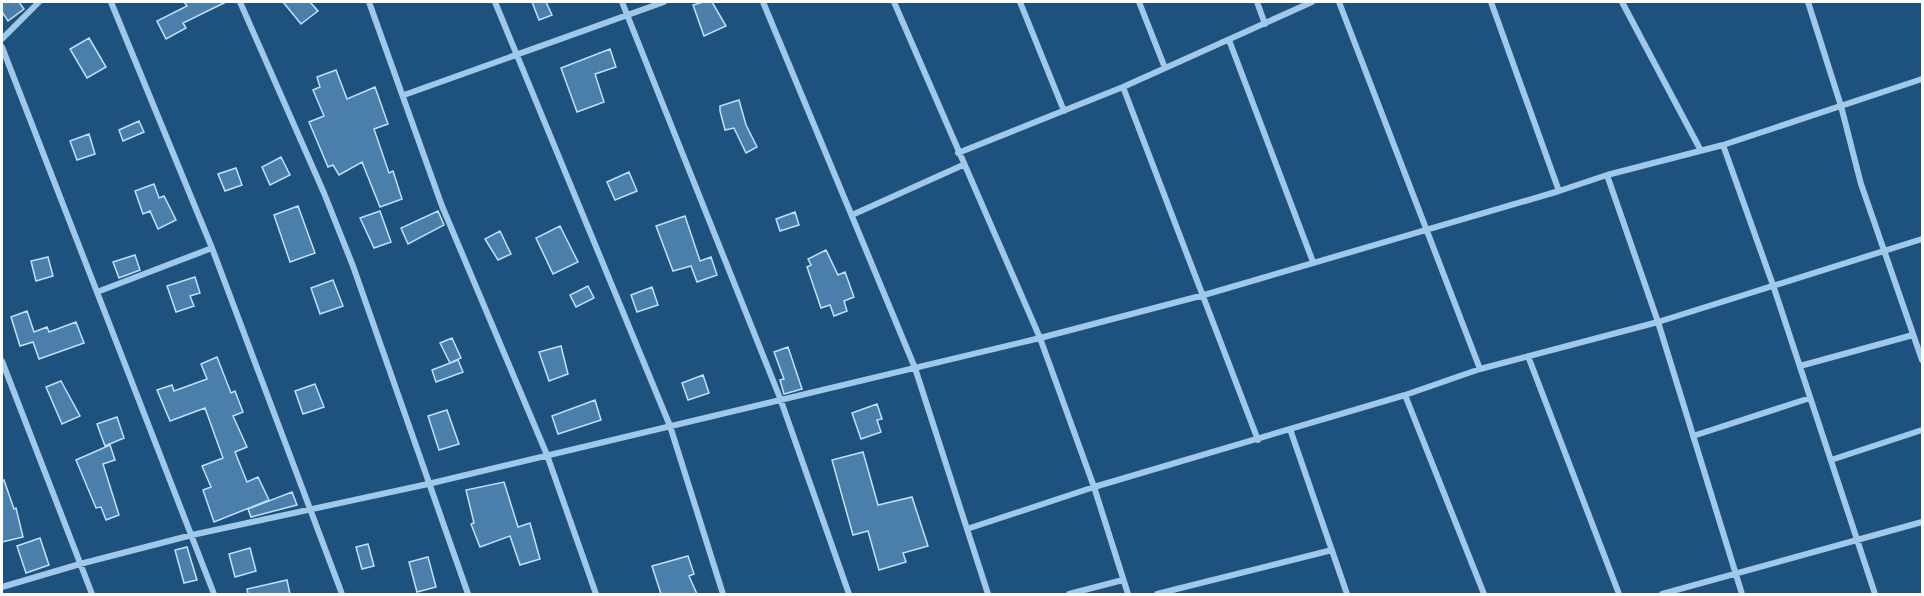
<svg xmlns="http://www.w3.org/2000/svg" width="1924" height="596" viewBox="0 0 1924 596" font-family="'Golos Text',sans-serif">
	<style>
		.building { fill: #4a7fab; stroke: #c4e0f7; stroke-width: 1.5 }
		.lines { fill: none; stroke-linecap: round; stroke-linejoin: round }
		.street { stroke: #a0c8e9; stroke-width: 6 }
	</style>
	<rect width="100%" height="100%" fill="#1d527f"/>
	<path class="building" d="M2,2H19L24,9L8,21L2,12Z
		M184,2H226L183,23L186,28L166,39L157,21L187,6Z
		M283,2H310L318,11L301,24Z
		M532,2H546L552,15L539,20Z
		M703,2H712L726,26L704,36L693,5Z
		M89,38L106,67L87,78L70,49Z
		M610,49L616,67L595,74L604,102L577,112L561,68Z
		M336,70L347,99L375,87L388,124L374,129L389,173L393,171L402,199L380,207L362,162L339,175L333,165L328,167L309,122L324,116L313,90L320,87L317,77Z
		M739,100L746,125L757,147L746,153L734,128L725,130L720,111V106Z
		M139,121L144,132L123,141L119,130Z
		M89,134L95,154L77,160L70,141Z
		M281,157L290,175L270,185L262,167Z
		M236,168L242,185L225,191L218,174Z
		M629,172L637,191L615,200L607,182Z
		M154,184L159,198L164,196L176,220L158,229L150,211L143,214L135,191Z
		M298,206L315,253L290,262L274,215Z
		M380,211L391,242L374,248L360,218Z
		M438,211L444,225L408,244L401,228Z
		M795,212L799,225L780,231L776,219Z
		M685,216L700,261L711,257L717,275L697,282L691,266L673,271L656,226Z
		M560,226L578,262L553,274L536,238Z
		M500,231L511,254L498,260L485,239Z
		M826,250L838,275L845,272L854,297L844,301L847,311L834,316L830,305L821,308L807,267L811,265L808,259Z
		M135,255L140,270L119,278L113,262Z
		M48,257L53,276L36,281L31,261Z
		M195,277L200,293L190,296L194,306L176,312L167,286Z
		M333,280L343,306L320,314L311,288Z
		M588,286L594,298L576,307L570,295Z
		M652,287L658,305L637,312L631,295Z
		M27,311L34,332L47,327L49,332L76,322L84,343L39,359L33,342L20,346L11,317Z
		M452,338L461,358L450,363L440,343Z
		M561,346L568,374L549,381L539,352Z
		M788,347L802,389L784,394L780,380L784,379L774,352Z
		M217,357L231,393L235,391L243,412L233,416L247,447L235,452L247,482L258,477L269,500L214,522L203,490L211,487L202,466L223,458L205,408L170,421L157,390L172,385L174,391L207,379L201,364Z
		M458,360L463,372L436,382L432,370Z
		M703,375L709,393L688,400L682,383Z
		M61,381L80,416L62,424L46,387Z
		M315,384L324,407L303,414L295,391Z
		M595,400L601,420L558,434L552,416Z
		M877,404L882,419L877,420L881,432L861,439L852,413Z
		M447,410L459,444L439,450L428,416Z
		M117,417L124,438L105,446L97,424Z
		M110,445L115,460L103,464L119,515L106,520L101,507L96,508L76,460Z
		M863,452L878,505L912,497L928,546L903,553L906,562L879,570L868,531L853,535L832,460Z
		M2,480H4L14,509L16,508L23,537L2,542Z
		M504,482L518,527L530,523L540,559L520,565L510,536L480,547L471,524L474,523L466,490Z
		M292,492L297,505L251,517L248,509Z
		M40,538L49,565L26,573L17,546Z
		M368,544L374,566L362,569L356,547Z
		M187,547L197,580L184,583L175,550Z
		M250,548L256,571L235,577L229,554Z
		M688,556L694,574L689,576L697,594H661L652,566Z
		M428,557L436,587L417,592L409,562Z
		M287,580L290,594H248L247,589Z"/>
	<g class="lines">
		<path class="street" d="M111,2L212,248L342,594
			M240,2L324,193L353,266L468,594
			M369,2L442,206L547,455L596,594
			M495,2L670,426L723,594
			M622,2L780,398L849,594
			M763,2L915,368L988,594
			M894,2L1040,338L1094,487L1128,594
			M1020,2L1064,111
			M1139,2L1165,68
			M1257,2L1265,24
			M1339,2L1480,369
			M1491,2L1559,191
			M1622,2L1700,149
			M1808,2L1841,106L1861,184L1922,360
			M2,39L39,2
			M1229,40L1313,262
			M2,47L214,594
			M1123,87L1258,440
			M404,95L664,2
			M1723,145L1774,288L1875,594
			M958,153L1123,87L1312,2
			M1607,175L1658,322L1742,594
			M852,215L963,165
			M97,292L212,248
			M1528,356L1619,594
			M2,361L92,594
			M1800,366L1913,335
			M1405,395L1484,594
			M1290,429L1347,594
			M1693,436L1810,398
			M1831,460L1922,430
			M967,529L1094,487L1405,395L1480,369L1658,322L1922,239
			M2,587L80,564L192,535L428,484L1040,338L1204,295L1559,191L1607,175L1723,145L1922,79
			M1069,594L1123,580
			M1157,594L1332,550
			M1662,594L1922,522"/>
	</g>
	<rect width="1924" height="596" fill="none" stroke="#ffffff" stroke-width="6"/>
</svg>
